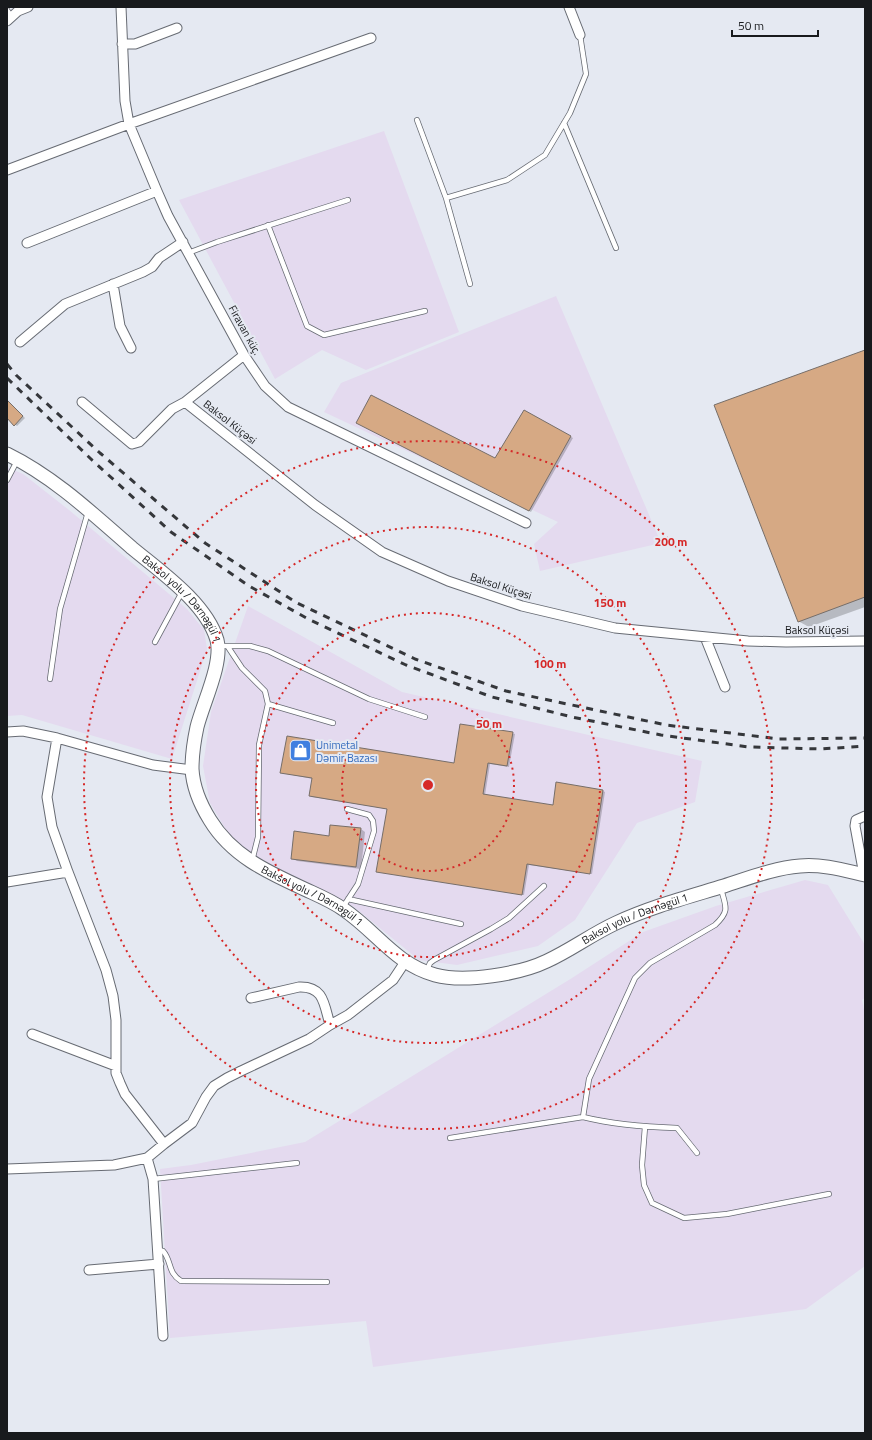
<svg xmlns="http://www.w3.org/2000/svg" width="872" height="1440" viewBox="0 0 872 1440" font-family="'Titillium Web',sans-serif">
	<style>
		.industrial { fill: #e4daef }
		.shadow { fill: #0003 }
		.building { fill: #d6a984; stroke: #766e69 }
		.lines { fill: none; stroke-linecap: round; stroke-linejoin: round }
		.lane-casing { stroke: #676b73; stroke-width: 6 }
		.street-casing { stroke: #676b73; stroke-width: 11 }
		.secondary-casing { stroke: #676b73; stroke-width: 15 }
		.lane { stroke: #fff; stroke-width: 4.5 }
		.street { stroke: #fff; stroke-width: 9 }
		.secondary { stroke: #fff; stroke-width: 13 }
		.rail { stroke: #35373b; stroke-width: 3; stroke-dasharray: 7 7; stroke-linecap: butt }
		.ring { fill: none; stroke: #d62828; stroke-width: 2; stroke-dasharray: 2 4 }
		.labels { text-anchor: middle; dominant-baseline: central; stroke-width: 4; stroke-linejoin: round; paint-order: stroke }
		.street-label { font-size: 11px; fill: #181a1d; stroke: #e5e9f2 }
		.shop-label { font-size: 11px; fill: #366cbe; stroke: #e5e9f2; text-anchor: start }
		.centre { fill: #d62828; stroke: #e5e9f2; stroke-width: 2 }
		.ring-label { font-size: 12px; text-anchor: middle; font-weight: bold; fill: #d62828; stroke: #e5e9f2; stroke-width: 4; stroke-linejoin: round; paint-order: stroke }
	</style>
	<rect width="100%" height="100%" fill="#e5e9f2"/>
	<path class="industrial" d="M384,131L459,332L366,370L322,350L275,379L179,200Z
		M556,296L661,543L540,571L534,544L558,522L324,412L341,383Z
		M7,467L23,474L69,510L187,609L204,630L207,649L172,759L22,715L7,716Z
		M248,606L402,692L702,761L695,802L637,823L575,920L538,946L457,965L419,960L354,907L263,862L231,838L210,803L203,766L211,712Z
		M805,880L828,885L865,945V998L862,1000L865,1015V1266L806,1309L373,1367L366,1321L170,1338L160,1169L191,1165L305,1142L572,978L643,932L716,906Z"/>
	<path class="shadow" d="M865,351V607L809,627L798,621Z
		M7,401L25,418L17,426L7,417Z
		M524,411L573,438L531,512L357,423L495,459Z
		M512,733L515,734L509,767L490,764L485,795L554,806L603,791L605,792L592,874L529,865L524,895L380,872L388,809L312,797L310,796L313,779L282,773L455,764Z
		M361,829L365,832L361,869L297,861L292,858L330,837Z"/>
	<path class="building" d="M865,350V597L798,622L714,405Z
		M371,395L495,458L524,410L571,436L529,511L356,423Z
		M7,400L23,416L14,426L7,418Z
		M460,724L513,732L507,766L488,763L483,794L553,805L556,782L603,790L590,874L527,864L522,895L376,872L387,809L309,796L312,778L280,773L287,736L454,763Z
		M330,825L361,828L356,867L291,859L294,831L329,836Z"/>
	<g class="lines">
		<defs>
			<path id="lane" d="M7,10L12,17
				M417,120L446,198L470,284
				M564,123L616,248
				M446,198L507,180L545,155L570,113L586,74L580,35
				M268,225L307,326L324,335L425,311
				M188,253L217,242L348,200
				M7,480L17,461
				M155,642L182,592
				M225,646H250L268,651L369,699L425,717
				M228,647L242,668L265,691L268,704L259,745L258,837L252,861
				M50,679L60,609L88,512
				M268,704L333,723
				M348,899L461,924
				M343,907L358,884L374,831L373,821L369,815L347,809
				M427,970L430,963L434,960L491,929L509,918L544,886
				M645,1127L642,1165L644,1185L652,1203L684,1218L727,1214L829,1194
				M450,1138L583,1117
				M697,1153L677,1128C645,1127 615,1125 583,1117L589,1079L635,978L650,963L715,925C730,911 726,907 721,889
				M153,1179L297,1163
				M158,1250L163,1251C172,1261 167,1272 181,1281L327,1282"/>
			<path id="street" d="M121,7L125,101L129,124L157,191L168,216L244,355L265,386L288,407L526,523
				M569,7L580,35
				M7,21L18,11L28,7
				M122,44H135L177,28
				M7,170L129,124L371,38
				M27,243L157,191
				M113,284L120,326L131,348
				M20,342L65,304L143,272L152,267L159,258L183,242
				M82,402L132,444L139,442L172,409L185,402L244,355
				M185,402L315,505L382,552L448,581L522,606L615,628L748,641L786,642L865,641
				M705,637L725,687
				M7,732L23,731L57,738L153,765L192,770
				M57,738L47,797L52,827L68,872L106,970L113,996L116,1020V1073L120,1083L125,1094L164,1144
				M864,875L855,826L856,820L865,816
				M7,882L68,872
				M251,998L299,987C324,986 324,1004 330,1025
				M32,1034L116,1066
				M147,1158L153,1179L163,1336
				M7,1169L114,1165L147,1158L164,1144L192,1123L206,1097L214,1086L227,1078L241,1071L309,1039L330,1025L348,1015L393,980L405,962
				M89,1270L159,1264"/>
			<g id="secondary">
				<path id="s1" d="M7,454C54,477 93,514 132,548C161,572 206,603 217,640C223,663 203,703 197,727C194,741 192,755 192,769C193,788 200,804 210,820C233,858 272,874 311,892C322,897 333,902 343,909C376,931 395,964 435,975C465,983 520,974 547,961C571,950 592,934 616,923C650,907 688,897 724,886C749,878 774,868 800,866C822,864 843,870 865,875"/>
			</g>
		</defs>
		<use href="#lane" class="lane-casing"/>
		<use href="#street" class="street-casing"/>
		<use href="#secondary" class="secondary-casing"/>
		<use href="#lane" class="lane"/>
		<use href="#street" class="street"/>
		<use href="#secondary" class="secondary"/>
		<path class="rail" d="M7,364L16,375L100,453L205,543L297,603L415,659L506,691L666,725L779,739L865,738
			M7,378L92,460L171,532L249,586L310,620L406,665L492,697L572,717L661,735L749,747L821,749L865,746"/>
	</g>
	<g class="ring">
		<circle cx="428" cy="785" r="86"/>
		<circle cx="428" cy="785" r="172"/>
		<circle cx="428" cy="785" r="258"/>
		<circle cx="428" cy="785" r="344"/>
	</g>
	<defs>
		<symbol id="shop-square" viewBox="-11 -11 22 22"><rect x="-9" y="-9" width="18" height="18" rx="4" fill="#3f7fe0" stroke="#e5e9f2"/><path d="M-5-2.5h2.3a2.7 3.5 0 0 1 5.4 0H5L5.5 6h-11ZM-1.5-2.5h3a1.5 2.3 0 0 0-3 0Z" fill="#fff"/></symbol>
	</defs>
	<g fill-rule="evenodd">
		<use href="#shop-square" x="288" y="738" width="25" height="25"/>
	</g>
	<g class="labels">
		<g class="street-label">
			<text transform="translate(245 330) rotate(61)">Firavan küç.</text>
			<text transform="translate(230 422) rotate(38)">Baksol Küçəsi</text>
			<text transform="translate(501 586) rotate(18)">Baksol Küçəsi</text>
			<text stroke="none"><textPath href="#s1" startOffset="229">Baksol yolu / Dərnəgül 1</textPath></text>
			<text x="817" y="630">Baksol Küçəsi</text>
			<text stroke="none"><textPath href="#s1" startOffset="600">Baksol yolu / Dərnəgül 1</textPath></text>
			<text stroke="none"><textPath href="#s1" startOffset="960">Baksol yolu / Dərnəgül 1</textPath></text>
		</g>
		<g class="shop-label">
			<text x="316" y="745">Unimetal<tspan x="316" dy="13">Dəmir Bazası</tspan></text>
		</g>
	</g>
	<circle cx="428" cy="785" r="6" class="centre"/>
	<g class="ring-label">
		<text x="671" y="546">200 m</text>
		<text x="610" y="607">150 m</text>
		<text x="550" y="668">100 m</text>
		<text x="489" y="728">50 m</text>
	</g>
	<rect width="872" height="1440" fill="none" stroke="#181a1d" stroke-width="16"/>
	<path d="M732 30v6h86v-6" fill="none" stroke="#181a1d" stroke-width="2"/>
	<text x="738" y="30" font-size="12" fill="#181a1d" stroke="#e5e9f2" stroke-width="3" paint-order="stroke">50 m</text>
</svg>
